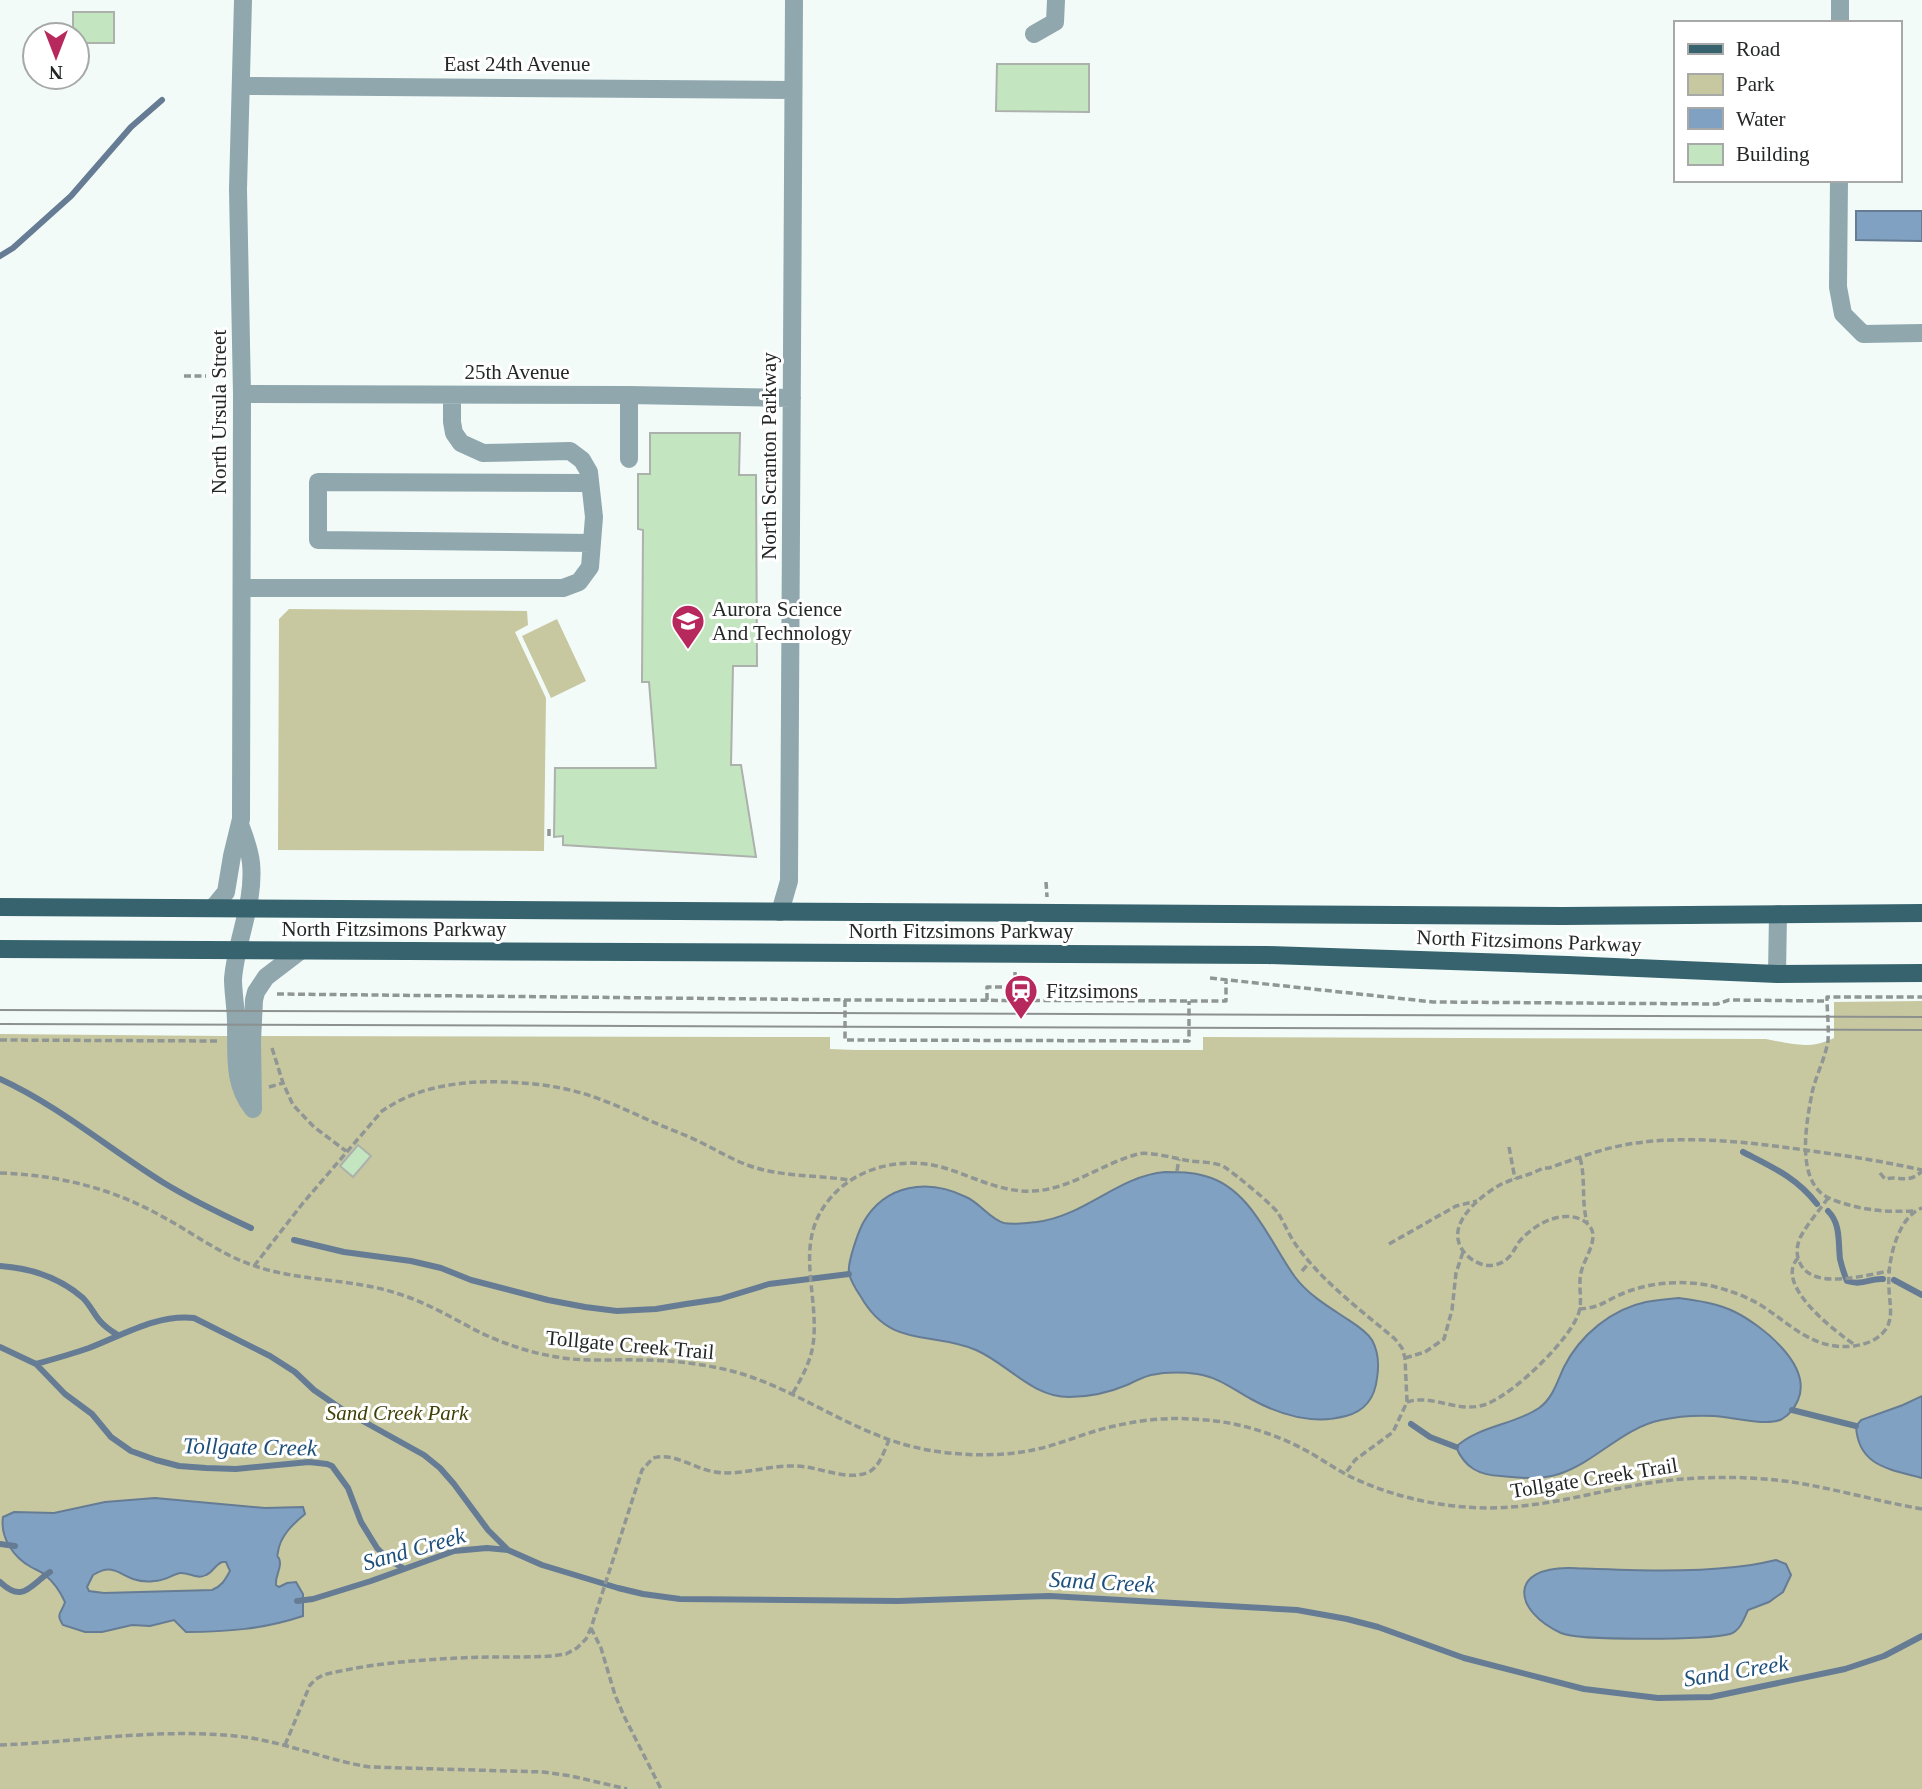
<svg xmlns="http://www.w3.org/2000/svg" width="1922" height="1789" viewBox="0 0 1922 1789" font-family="Georgia,serif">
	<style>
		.green { fill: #c7c8a0 }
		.water { fill: #81a1c3; stroke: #657c94; stroke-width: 2; fill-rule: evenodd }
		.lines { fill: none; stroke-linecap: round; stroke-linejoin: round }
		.stream { stroke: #657c94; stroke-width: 6 }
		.building { fill: #c3e6c1; stroke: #adb1ac; stroke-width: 2 }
		.path { stroke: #909694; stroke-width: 3.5; stroke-dasharray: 7 3.5; stroke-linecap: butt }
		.minor { stroke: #8fa7ad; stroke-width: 18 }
		.major { stroke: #36636d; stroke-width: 18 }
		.tram { stroke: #8c9190; stroke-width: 2 }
		.labels { text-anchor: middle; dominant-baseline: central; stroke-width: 6; stroke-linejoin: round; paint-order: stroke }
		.street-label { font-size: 21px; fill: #242726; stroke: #fff }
		.poi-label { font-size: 21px; fill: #242726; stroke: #fff; text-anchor: start }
		.park-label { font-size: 21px; font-style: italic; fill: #3f3f06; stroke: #fff }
		.water-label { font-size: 23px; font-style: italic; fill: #1d4f7b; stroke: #fff }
	</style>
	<rect width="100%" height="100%" fill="#f3fbf9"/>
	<path class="green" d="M289,609L527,611L528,625L515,632L546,698L544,851L278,850L279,619Z
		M557,619L586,681L551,698L522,636Z
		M1922,1001V1789H0V1034L223,1036L830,1037V1049L856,1050H1203V1037L1766,1039C1793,1044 1809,1050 1834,1038V1002Z"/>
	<path class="water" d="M1856,211H1922V241L1856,240Z
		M1165,1172C1179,1172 1192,1172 1205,1176C1251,1188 1270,1243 1295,1277C1307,1293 1324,1304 1341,1315C1351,1322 1365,1329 1372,1340C1378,1351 1379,1366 1377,1378C1375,1397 1365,1411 1346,1416C1313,1425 1280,1415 1251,1399C1233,1389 1218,1377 1197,1374C1182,1372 1166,1372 1151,1375C1143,1377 1135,1381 1127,1385C1108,1393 1089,1397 1069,1397C1032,1397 1008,1364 976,1350C931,1331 891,1349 861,1297C857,1291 851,1281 849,1274C847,1263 858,1233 863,1223C885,1184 928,1178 966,1197C980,1203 990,1219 1004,1223C1014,1225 1028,1223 1037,1222C1085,1216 1118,1176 1165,1172Z
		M1679,1298C1698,1301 1717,1303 1735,1312C1761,1325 1813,1365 1798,1400C1795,1407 1789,1415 1782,1419C1767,1427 1732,1417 1714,1416C1697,1415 1679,1416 1661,1420C1622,1428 1596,1462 1559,1474C1541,1480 1520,1478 1501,1476C1479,1475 1465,1468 1456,1447C1478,1426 1514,1425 1539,1408C1553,1398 1557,1382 1564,1367C1580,1335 1612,1309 1646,1302C1657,1300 1668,1299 1679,1298Z
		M1922,1396V1478C1889,1469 1858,1466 1856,1426L1861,1420L1903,1405Z
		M155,1498L265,1508L303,1507L305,1514C293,1524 280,1536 278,1552C276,1561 279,1553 280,1563C280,1571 275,1577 276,1585L279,1587L287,1583L296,1582L303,1594V1616C264,1629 227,1632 186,1632L174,1620L150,1626L132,1625L102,1632H85L63,1625C55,1613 62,1613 65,1602C60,1591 55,1583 45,1575C41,1571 36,1570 31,1567C13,1557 0,1537 3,1517L14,1512L54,1513L105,1502ZM222,1562H226L230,1571C225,1580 222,1586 212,1590L104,1593L89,1591L87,1587L93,1575C111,1564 116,1572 133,1579C139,1581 148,1582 154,1581C165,1581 171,1575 180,1573C189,1572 197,1580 206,1575C213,1572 215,1565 222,1562Z
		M1776,1560L1786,1564L1791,1575L1783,1592L1769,1602L1748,1610C1744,1619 1740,1631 1730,1634C1709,1640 1578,1641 1561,1633C1513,1611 1508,1567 1570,1568C1624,1570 1681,1573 1735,1567C1748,1566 1763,1563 1776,1560Z"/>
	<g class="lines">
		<path class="stream" d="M0,256L13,248L71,196L131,127L162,100
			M0,1079C59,1106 109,1149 164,1183C192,1200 221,1214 251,1228
			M1743,1152C1772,1167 1796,1177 1817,1204
			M1828,1211C1841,1224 1838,1242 1840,1259C1842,1267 1844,1274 1847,1281C1863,1286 1869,1278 1883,1279
			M294,1240L344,1252L411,1261L441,1268L471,1280L548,1300L585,1307L617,1311L656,1309L686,1304L720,1299L769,1284L849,1274
			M0,1266C30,1268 60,1278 83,1298C90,1305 94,1314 100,1321C105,1327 111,1331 118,1335
			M1894,1280L1922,1295
			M0,1347L36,1364L65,1394L92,1414L111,1437L131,1451L156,1460L179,1466L206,1468L236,1469L309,1462L327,1464L332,1466L348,1488L361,1522L377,1548L389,1560L403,1568
			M36,1364C54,1359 72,1354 89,1348C123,1335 157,1314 194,1318L270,1356L295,1372L314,1390L343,1410L424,1455L440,1468L454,1484L488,1530L508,1550
			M1792,1410L1856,1426
			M1411,1424L1430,1437L1456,1447
			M0,1544L15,1546
			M0,1582C23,1604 30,1585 50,1572
			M297,1601L313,1599L371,1581L454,1551L487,1548L508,1550L542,1565L618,1588L643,1594L680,1599L898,1601L1050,1596L1297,1610L1347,1619L1378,1627L1464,1658L1584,1689L1658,1698L1711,1697L1845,1669L1884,1656L1922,1636"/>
	</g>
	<path class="building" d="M73,12H114V43H77V35H73Z
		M997,64H1089V112L996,111Z
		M650,433H740L739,475H756L757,666H733L731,765H741L756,857L563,845V836L554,837L555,768H656L649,682H642L643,530L638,529V474H650Z
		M358,1145L371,1156L353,1177L340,1166Z"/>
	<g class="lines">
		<path class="path" d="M184,376H206
			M549,829V837
			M1046,882L1047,897
			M1210,978L1433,1002L1717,1004L1729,1000L1827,1001
			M277,994L856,1000L1226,1001V979
			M845,1000V1040L1189,1041V1001
			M987,1000V987H1015V972
			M0,1040L218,1041
			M272,1048L283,1083L293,1105L314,1127L346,1151
			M269,1087L283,1083
			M1509,1147L1515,1179
			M1580,1158C1586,1179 1581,1201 1587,1222
			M1177,1171L1179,1159
			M0,1173C58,1175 112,1188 163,1217C193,1233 220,1254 252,1265C299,1282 352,1278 399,1294C428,1303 454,1319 481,1333C505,1344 531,1353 557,1357C584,1362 611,1359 638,1360C668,1360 698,1363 728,1370C797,1387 852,1435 923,1449C958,1456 998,1457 1033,1450C1059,1445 1084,1433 1110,1427C1136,1421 1163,1417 1190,1419C1230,1420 1270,1431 1305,1450C1320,1458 1334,1468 1349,1476C1382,1492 1418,1502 1455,1506C1536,1516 1604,1485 1683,1479C1723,1476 1764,1477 1804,1484C1843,1491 1882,1502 1922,1509
			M1880,1173L1885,1179C1900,1175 1908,1185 1922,1171
			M1828,1198C1819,1211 1807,1224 1800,1238C1796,1248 1796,1256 1801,1265C1815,1290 1866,1275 1889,1271
			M1913,1211C1891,1212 1870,1211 1849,1205C1839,1202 1827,1199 1820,1192C1797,1170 1807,1120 1812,1093C1816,1075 1825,1059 1828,1041C1829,1027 1827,1011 1827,997H1922
			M1389,1244L1456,1206L1477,1201
			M1798,1258C1773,1285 1836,1332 1855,1345
			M254,1266L303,1203L382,1111C411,1091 443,1084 478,1082C516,1081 557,1084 594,1097C614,1104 633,1113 653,1122C669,1129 686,1135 702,1143C718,1151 733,1160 750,1166C783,1177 816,1175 850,1180
			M1302,1271L1310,1262
			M1579,1309C1601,1308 1606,1300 1624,1293C1656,1280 1696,1279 1729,1291C1739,1294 1750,1299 1759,1304C1791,1324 1813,1351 1854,1346C1867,1344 1878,1340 1886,1329C1894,1316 1889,1302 1889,1287C1887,1263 1897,1217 1922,1208
			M1405,1358L1425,1352L1444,1339L1452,1310L1456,1273L1463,1252
			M793,1393C802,1377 810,1363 813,1345C820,1295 793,1245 828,1201C855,1166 906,1155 948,1169C976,1178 1003,1193 1034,1191C1071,1189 1103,1163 1138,1154C1150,1151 1177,1159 1190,1161C1201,1162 1217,1162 1226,1168C1236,1175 1272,1204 1278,1213C1285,1224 1290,1238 1299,1249C1325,1284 1362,1311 1395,1339L1402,1348L1405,1358L1407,1402L1393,1432L1355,1460L1345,1474
			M1407,1402C1434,1393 1462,1417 1491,1402C1517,1390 1571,1339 1579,1312C1583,1298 1577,1284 1582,1269C1587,1253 1605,1230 1580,1219C1559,1210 1532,1226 1519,1242C1515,1248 1512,1255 1507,1259C1500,1265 1490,1267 1481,1264C1472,1261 1462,1253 1459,1243C1451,1220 1481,1196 1498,1186C1512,1178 1529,1176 1543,1168H1549C1577,1158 1606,1147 1636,1143C1694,1135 1754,1143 1812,1151C1849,1156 1886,1162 1922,1170
			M591,1628L601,1648L615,1695L624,1716L661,1789
			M0,1745C78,1742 157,1728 235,1736C281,1740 324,1760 370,1767L543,1772L571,1776L627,1789
			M285,1745L310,1685L316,1679L323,1675C367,1664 414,1660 459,1658C490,1656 521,1658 552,1656L566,1654L577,1648L586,1639L591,1628L642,1470L653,1458C675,1452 694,1469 715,1472C742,1476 768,1465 795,1466C819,1466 846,1482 869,1472C880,1466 884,1451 889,1440"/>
		<path class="minor" d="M1840,23V0
			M1034,34L1055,22L1056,0
			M241,86L793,90
			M1839,180L1838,287L1843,314L1863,334L1922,333
			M242,394L629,395L792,398
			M629,395V459
			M590,483L318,482V540L592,543
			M242,588H563L579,582L590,567L594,517L589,472L582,460L570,451L483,453L461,443L454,433L452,422V395
			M241,827C245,838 250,851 251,863C255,903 236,940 233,979C233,993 236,1008 236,1022C237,1053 232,1083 253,1109
			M213,908L226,892L232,856L241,819L242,394L238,189L243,0
			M780,912L789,881L794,0
			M1777,974L1778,914
			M253,1109L252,1041L254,1000L256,992L266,977L300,951"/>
		<path class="major" d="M0,907L1563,916L1922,913
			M0,949L1268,955L1568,965L1777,974L1922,973"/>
		<path class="tram" d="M0,1010L1922,1017
			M0,1024L1922,1030"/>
	</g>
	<defs>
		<symbol id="school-pin" viewBox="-11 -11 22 30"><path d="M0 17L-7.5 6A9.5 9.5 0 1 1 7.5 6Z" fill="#b7295d" stroke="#fff"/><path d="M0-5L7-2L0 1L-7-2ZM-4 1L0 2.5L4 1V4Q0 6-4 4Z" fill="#fff"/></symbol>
		<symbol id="station-pin" viewBox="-11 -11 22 30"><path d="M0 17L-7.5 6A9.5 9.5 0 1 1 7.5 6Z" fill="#b7295d" stroke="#fff"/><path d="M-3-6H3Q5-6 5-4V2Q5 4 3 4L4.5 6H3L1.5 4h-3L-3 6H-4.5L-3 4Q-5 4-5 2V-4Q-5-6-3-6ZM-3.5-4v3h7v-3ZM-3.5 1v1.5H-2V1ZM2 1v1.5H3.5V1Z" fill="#fff"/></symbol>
	</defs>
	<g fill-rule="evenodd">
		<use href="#school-pin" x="669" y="602" width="38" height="52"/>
		<use href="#station-pin" x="1002" y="972" width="38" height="52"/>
	</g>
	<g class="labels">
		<g class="street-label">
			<text x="517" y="64">East 24th Avenue</text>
			<text x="517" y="372">25th Avenue</text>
			<text transform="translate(219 412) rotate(-90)">North Ursula Street</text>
			<text transform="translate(769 456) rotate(-90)">North Scranton Parkway</text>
			<text x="394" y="929">North Fitzsimons Parkway</text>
			<text x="961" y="931">North Fitzsimons Parkway</text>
			<text transform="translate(1529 941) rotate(2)">North Fitzsimons Parkway</text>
			<text transform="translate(630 1345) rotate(5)">Tollgate Creek Trail</text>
			<text transform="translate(1594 1478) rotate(-9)">Tollgate Creek Trail</text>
		</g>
		<g class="poi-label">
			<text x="712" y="609">Aurora Science<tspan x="712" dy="24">And Technology</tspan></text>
			<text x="1046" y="991">Fitzsimons</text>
		</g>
		<g class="park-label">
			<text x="397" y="1413">Sand Creek Park</text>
		</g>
		<g class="water-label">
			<text transform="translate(250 1447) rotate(1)">Tollgate Creek</text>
			<text transform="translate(414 1549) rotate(-16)">Sand Creek</text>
			<text transform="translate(1102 1582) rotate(3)">Sand Creek</text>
			<text transform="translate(1736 1671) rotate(-9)">Sand Creek</text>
		</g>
	</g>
	<rect x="1674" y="21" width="228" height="161" fill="#ffffff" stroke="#a7a9a8" stroke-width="2"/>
	<rect x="1688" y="44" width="35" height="10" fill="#36636d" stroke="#a7a9a8" stroke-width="2"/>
	<text x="1736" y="56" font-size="21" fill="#242726">Road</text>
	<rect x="1688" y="74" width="35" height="21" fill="#c7c8a0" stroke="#a7a9a8" stroke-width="2"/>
	<text x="1736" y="91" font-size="21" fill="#242726">Park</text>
	<rect x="1688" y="108" width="35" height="21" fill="#81a1c3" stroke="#a7a9a8" stroke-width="2"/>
	<text x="1736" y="126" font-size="21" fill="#242726">Water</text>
	<rect x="1688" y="144" width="35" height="21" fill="#c3e6c1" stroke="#a7a9a8" stroke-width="2"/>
	<text x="1736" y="161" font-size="21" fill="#242726">Building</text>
	<g transform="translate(56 56) rotate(180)"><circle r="33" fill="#ffffff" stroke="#a7a9a8" stroke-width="2"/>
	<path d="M0-5L12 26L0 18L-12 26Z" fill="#b7295d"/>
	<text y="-10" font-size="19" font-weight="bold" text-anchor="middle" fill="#242726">N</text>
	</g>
</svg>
